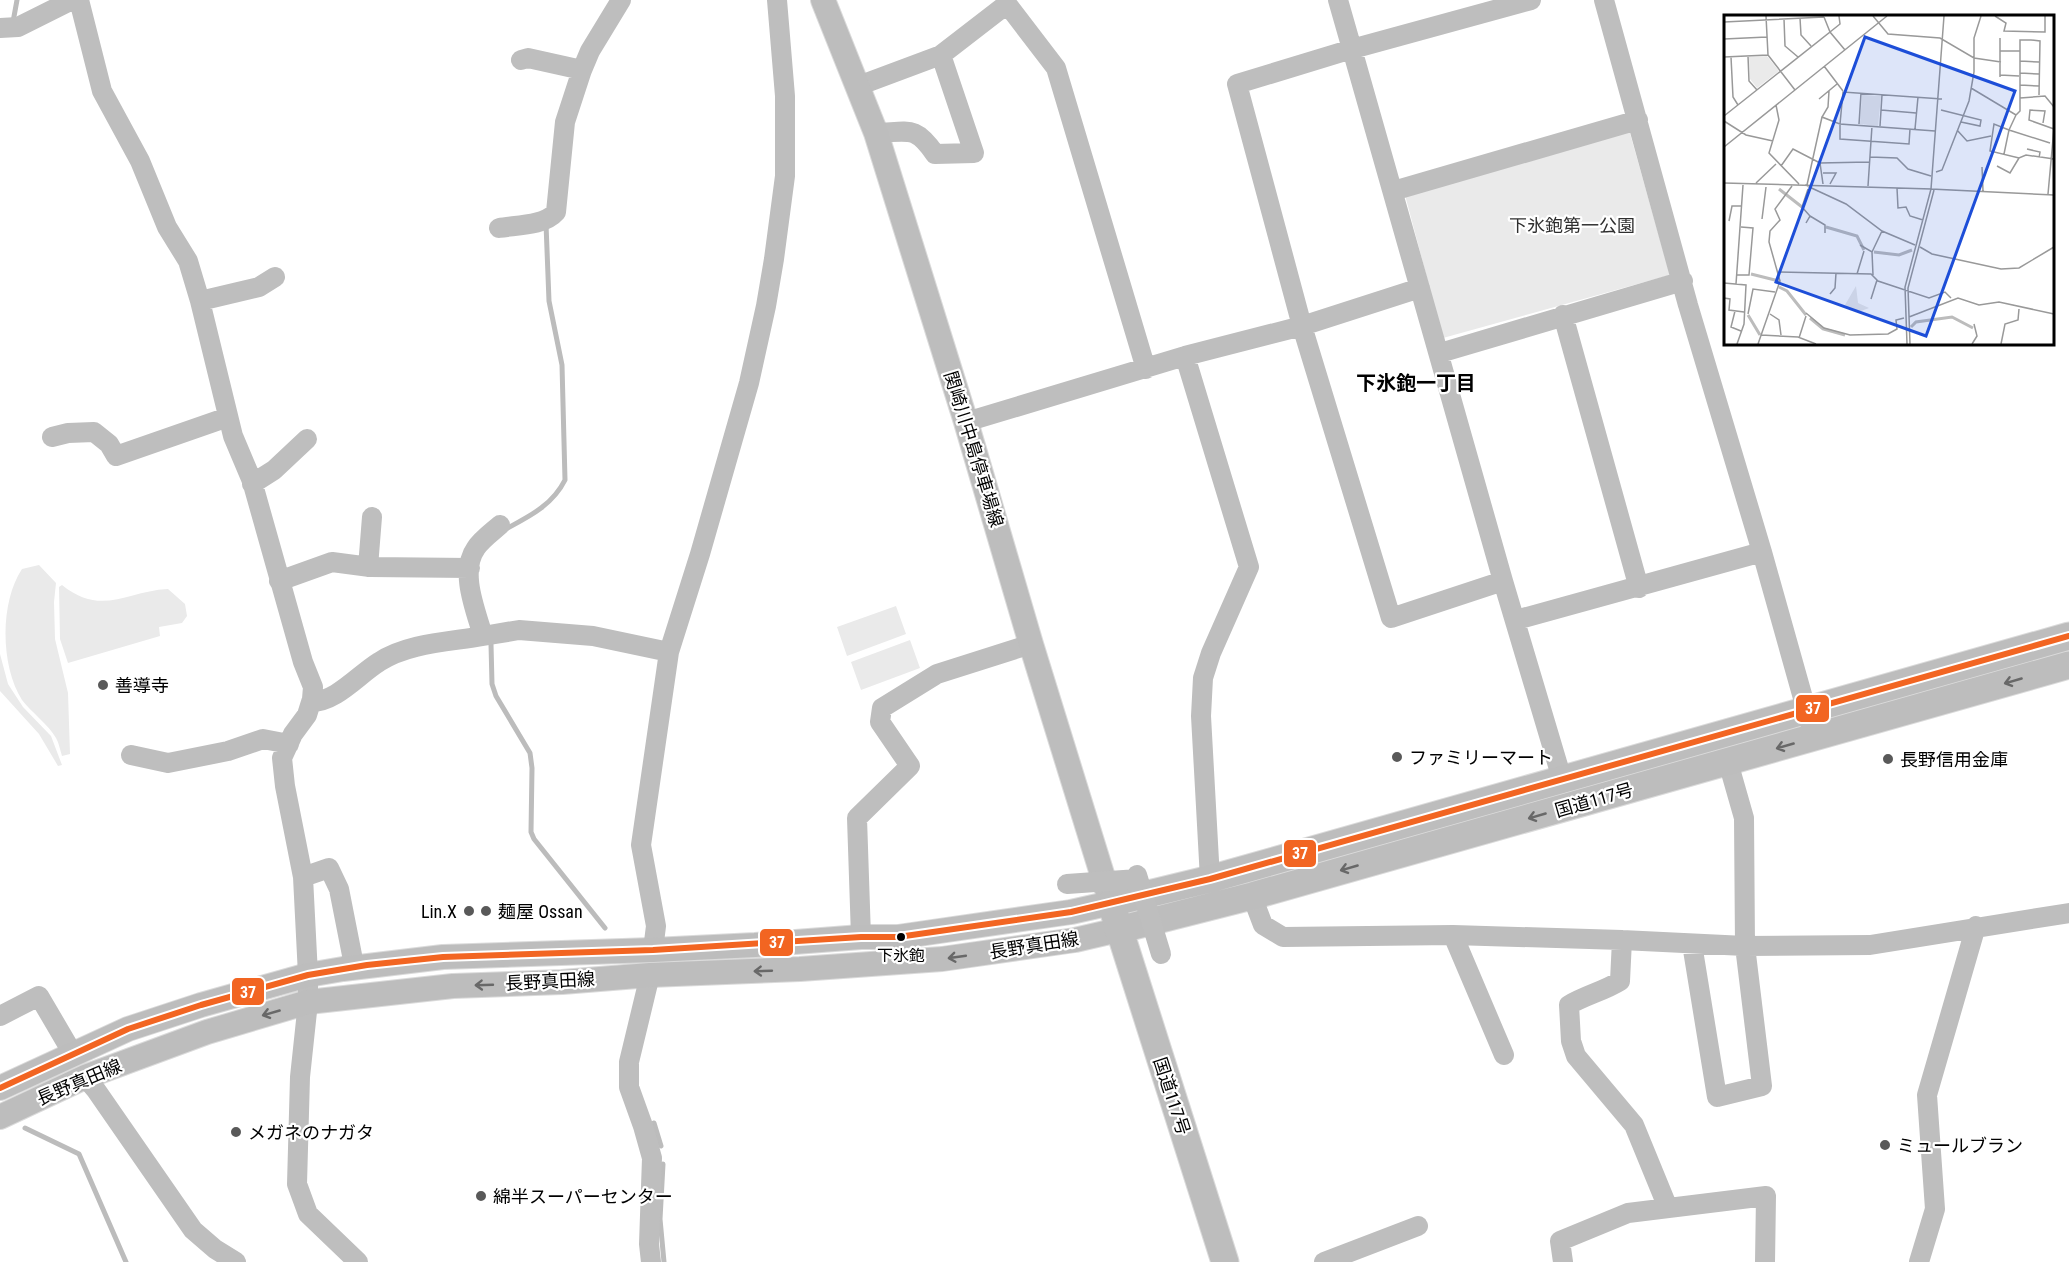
<svg xmlns="http://www.w3.org/2000/svg" width="2069" height="1262" viewBox="0 0 2069 1262" font-family="'Roboto Condensed','Noto Sans JP',sans-serif">
	<style>
		.green { fill: #eaeaea }
		.lines { fill: none; stroke-linecap: round; stroke-linejoin: round }
		.stream { stroke: #bcbcbc; stroke-width: 5 }
		.major-casing { stroke: #dbdbdb; stroke-width: 26 }
		.highway-casing { stroke: #dbdbdb; stroke-width: 29 }
		.minor { stroke: #bebebe; stroke-width: 20 }
		.major { stroke: #bdbdbd; stroke-width: 24 }
		.highway { stroke: #bdbdbd; stroke-width: 27 }
		.minor-bridge { stroke: #bebebe; stroke-width: 20 }
		.bus-1-casing { stroke: #fff; stroke-width: 10 }
		.bus-1 { stroke: #f26522; stroke-width: 6 }
		.oneway { stroke: #686868 }
		.poi-dot { fill: #595959; stroke: #fff; stroke-width: 2 }
		.bus-dot { fill: #000; stroke: #fff; stroke-width: 2 }
		.labels { text-anchor: middle; dominant-baseline: central; stroke-width: 4.5; stroke-linejoin: round; paint-order: stroke }
		.bus-label { font-size: 16px; fill: #000; stroke: #fff }
		.park-label { font-size: 18px; fill: #2f2f2f; stroke: #fff }
		.street-label { font-size: 18px; fill: #000; stroke: #fff }
		.poi-label { font-size: 18px; fill: #000; stroke: #fff; text-anchor: start }
		.neighbourhood-label { font-size: 20px; font-weight: bold; fill: #000; stroke: #fff }
		.inset-river { fill: none; stroke: #bcbcbc; stroke-width: 3 }
		.inset-road { fill: none; stroke: #999; stroke-width: 1.5 }
		.view { fill: #1d4ed8; fill-opacity: 0.15; stroke: #1d4ed8; stroke-width: 3 }
		.inset-edge { fill: none; stroke: #000; stroke-width: 3 }
		.line-badge { stroke: #fff; stroke-width: 2 }
		.badge-label { font-size: 16px; text-anchor: middle; font-weight: bold; fill: #fff }
	</style>
	<rect width="100%" height="100%" fill="#fff"/>
	<path class="green" d="M1629,130L1670,275L1443,338L1405,195Z
		M39,565L56,583L54,602L55,639L68,693L70,754L62,756C60,750 59,743 56,738C49,725 31,712 22,700C0,665 0,602 22,569Z
		M62,585C102,617 126,591 168,589L185,604L187,616L182,623L159,627L160,636L68,663L60,639L59,587Z
		M896,606L906,634L847,656L837,627Z
		M910,640L920,668L861,690L851,662Z
		M0,654L8,684L23,707L51,736L62,765L58,766L39,734L0,691Z"/>
	<g class="lines">
		<path class="stream" d="M13,22L17,0
			M504,530C528,517 552,506 565,480L562,365L549,301L546,224
			M491,644L492,684L496,696L530,753L532,768L531,832L534,839L605,928
			M654,1123L661,1146
			M25,1128L79,1154L126,1262
			M663,1164L660,1219L664,1262"/>
		<defs>
			<path id="major" d="M0,1088L128,1029L201,1005L308,975L343,969L443,957L653,950L755,945L861,937H898L1071,912L1111,903L1031,644L966,422L876,133L823,0
				M0,1117L85,1077L207,1032L308,1002L453,986L562,982L650,975L800,969L942,959L1075,940L1118,930"/>
			<path id="highway" d="M1118,930L1252,896L2069,665
				M1225,1262L1111,903L1210,879L2069,636"/>
		</defs>
		<use href="#major" class="major-casing"/>
		<use href="#highway" class="highway-casing"/>
		<path class="minor" d="M79,0L102,91L140,161L167,227L188,261L200,301L233,436L252,481L303,662L313,687L312,699L307,715L293,734L282,758L285,786L303,877L308,975V1002L300,1077L297,1184L308,1214L358,1262
			M1338,0L1352,49L1237,84L1302,326L1391,618L1503,581
			M1531,0L1352,49L1503,581L1562,779
			M1604,0L1688,305L1762,552L1810,723
			M0,28L18,27L72,0
			M521,60L528,58L582,70L590,51L621,0
			M858,86L941,55L1007,4L1056,68L1146,369
			M876,133C909,132 915,125 935,154L974,153L941,55
			M1393,191L1638,120
			M499,228C516,225 544,226 556,212L565,122L582,70
			M200,301L259,287L275,277
			M1563,315L1639,588
			M1440,353L1683,281
			M1185,356L1249,567L1211,653L1203,678L1201,716L1210,879
			M966,422L1185,356L1302,326L1420,288
			M52,437L68,433L94,432L109,444L116,456L228,417
			M252,484L274,470L307,439
			M500,525C492,532 481,540 476,548C459,572 476,611 483,636L519,630L593,636L669,652
			M368,567L372,517
			M279,581L332,562L370,567L470,568
			M1516,620L1762,552
			M311,702C336,702 358,675 379,662C408,643 449,642 483,636
			M131,755L168,763L228,751L263,739L289,744
			M303,877L329,868L339,889L352,955
			M1252,896L1263,925L1283,937L1453,935L1622,940L1745,946L1870,945L2069,913
			M1453,935L1504,1055
			M861,937L857,818L910,766L880,722L882,708L937,674L1031,644
			M1622,940L1620,981C1604,991 1586,995 1569,1005L1571,1041L1576,1056L1634,1125L1668,1208
			M1692,944L1717,1097L1762,1086L1745,946L1744,818L1728,762
			M653,950L656,926L641,845L669,652L700,554L749,383L766,306L774,259L785,176V96L777,0
			M650,975L629,1062V1087L643,1126L652,1158L649,1244L651,1262
			M0,1016L39,996L73,1054
			M85,1077L96,1090L193,1230L215,1249L236,1262
			M1324,1262L1418,1226
			M1563,1262L1560,1241L1628,1213L1766,1196L1765,1262
			M1919,1262L1935,1209L1927,1095L1976,926"/>
		<use href="#major" class="major"/>
		<use href="#highway" class="highway"/>
		<path class="minor-bridge" d="M1137,875L1161,954
			M1067,884L1138,879"/>
		<defs>
			<path id="bus-1" d="M0,1088L128,1029L201,1005L308,975L367,965L443,957L653,950L861,937H898L1071,912L1210,879L2069,636"/>
		</defs>
		<use href="#bus-1" class="bus-1-casing"/>
		<use href="#bus-1" class="bus-1"/>
	</g>
	<defs><path id="oneway-shaft" d="M-6 0H5M1.5-3L5.5 0L1.5 3" fill="none" stroke-width="1.6" stroke-linecap="round" stroke-linejoin="round" transform="scale(1.5)"/></defs>
	<g class="oneway">
		<use href="#oneway-shaft" transform="translate(2013 681) rotate(164)"/>
		<use href="#oneway-shaft" transform="translate(1785 746) rotate(164)"/>
		<use href="#oneway-shaft" transform="translate(1537 816) rotate(164)"/>
		<use href="#oneway-shaft" transform="translate(1349 868) rotate(164)"/>
		<use href="#oneway-shaft" transform="translate(957 957) rotate(172)"/>
		<use href="#oneway-shaft" transform="translate(763 971) rotate(178)"/>
		<use href="#oneway-shaft" transform="translate(484 985) rotate(178)"/>
		<use href="#oneway-shaft" transform="translate(271 1013) rotate(164)"/>
	</g>
	<g class="poi-dot">
		<circle cx="103" cy="685" r="6"/>
		<circle cx="1397" cy="757" r="6"/>
		<circle cx="1888" cy="759" r="6"/>
		<circle cx="469" cy="911" r="6"/>
		<circle cx="486" cy="911" r="6"/>
		<circle cx="236" cy="1132" r="6"/>
		<circle cx="1885" cy="1145" r="6"/>
		<circle cx="481" cy="1196" r="6"/>
	</g>
	<circle class="bus-dot" cx="901" cy="937" r="5"/>
	<g class="labels">
		<g class="bus-label">
			<text x="901" y="955">下氷鉋</text>
		</g>
		<g class="park-label">
			<text x="1572" y="225">下氷鉋第一公園</text>
		</g>
		<g class="street-label">
			<text transform="translate(974 449) rotate(73)">関崎川中島停車場線</text>
			<text transform="translate(1594 800) rotate(-16)">国道117号</text>
			<text transform="translate(1034 945) rotate(-9)">長野真田線</text>
			<text transform="translate(550 981) rotate(-3)">長野真田線</text>
			<text transform="translate(79 1082) rotate(-23)">長野真田線</text>
			<text transform="translate(1172 1096) rotate(72)">国道117号</text>
		</g>
		<g class="poi-label">
			<text x="115" y="685">善導寺</text>
			<text x="1409" y="757">ファミリーマート</text>
			<text x="1900" y="759">長野信用金庫</text>
			<text x="457" y="911" text-anchor="end">Lin.X</text>
			<text x="498" y="911">麺屋 Ossan</text>
			<text x="248" y="1132">メガネのナガタ</text>
			<text x="1897" y="1145">ミュールブラン</text>
			<text x="493" y="1196">綿半スーパーセンター</text>
		</g>
		<g class="neighbourhood-label">
			<text x="1416" y="383">下氷鉋一丁目</text>
		</g>
	</g>
	<g transform="translate(1724 15)">
		<rect width="330" height="330" fill="#fff"/>
		<path d="M43,41L55,56L33,73L26,64L25,42ZM138,80L157,81L154,111L136,109ZM132,271L134,288L145,293L134,297L121,290Z" fill="#eaeaea"/>
		<path class="inset-river" d="M55,174L78,192M102,212L133,221L140,235M150,237L175,240L188,235M27,259L55,266M55,272L63,276L82,300M24,300L36,320M86,303L99,314L121,320M187,312L192,307L228,302L249,313"/>
		<path class="inset-road" d="M115,1L116,9L106,17L121,35M149,1L164,19L216,23L250,43L277,47M220,1L207,174L330,180M271,1L282,8L280,16L321,17V1M76,3L77,20L87,31M60,4L61,31L74,42M0,7L100,2M276,23V62M0,24L43,22M276,36H296M44,40L71,75M24,41L25,66L33,75M0,42L44,40L42,1M7,42L9,82L14,90M296,46L315,47M100,51L119,76M296,58L315,59M276,60L295,61M296,70L315,71M247,73L292,100L296,96V25H307L316,26L315,80M105,76L104,92L98,102L116,109V124L185,129L186,114M296,83L321,81L330,92M95,84L113,69M52,90L55,105L45,138L75,169M157,95L192,98M217,95L257,105L256,111L237,107M292,100L285,115L326,128M0,101L106,17L100,2M0,106L22,120L49,126M319,108L321,96L306,95L305,105L330,114M135,109L137,78M156,111L158,80M191,114L194,82M233,115L243,126L267,121M211,116L116,109L119,77L218,84M0,132L163,1M303,134L316,137L315,143M280,139L285,115L270,109L266,136L295,143L302,140L330,144M146,142L173,143L184,154L207,161M57,151L69,134L96,148M273,151L286,158L295,143M258,152L259,176M212,157L218,155L245,86L250,57V23L257,1M99,158H112L106,169M0,168L207,174L181,272L183,329M32,168L52,149M99,169L96,148L145,147M81,170L122,189L158,216L191,230M83,170L98,102M144,171L148,111M173,173L174,193L182,192L186,201L199,205M324,179L330,113M86,201L101,210V218M38,204L42,172M5,206L8,191H18M82,208L86,201L78,192L84,174M136,230L148,237L158,216M196,232L208,239L277,254L295,253L330,232M148,237L149,260M55,257L147,259L154,266L205,283L221,277L227,283M133,259L140,236M13,260H25L29,213L17,212M0,268L22,270L20,309L13,329M12,269L19,170M106,279L111,273L112,258M0,283L6,284L5,295L20,297M147,284L153,265M11,296L7,312L17,316M82,298L100,313L126,320L164,319L173,314L172,305L180,303M24,299L29,274L51,277M46,299L55,305L57,320M185,302L234,283L255,290L275,287L330,299M37,320L74,322L92,329M75,323L82,301M34,329L56,266L45,227L46,216L56,205L51,194L68,171M186,329L184,273L210,175M248,329L253,321L250,309M277,329L281,309L294,305L295,294"/>
		<path class="view" d="M141,22L291,76L202,321L52,267Z"/>
		<rect width="330" height="330" class="inset-edge"/>
	</g>
	<g class="line-badge">
		<rect x="1795" y="694" width="35" height="29" rx="6" fill="#f26522"/>
		<rect x="1283" y="839" width="34" height="29" rx="6" fill="#f26522"/>
		<rect x="759" y="928" width="35" height="29" rx="6" fill="#f26522"/>
		<rect x="231" y="977" width="34" height="29" rx="6" fill="#f26522"/>
	</g>
	<g class="badge-label">
		<text x="1813" y="714">37</text>
		<text x="1300" y="859">37</text>
		<text x="777" y="948">37</text>
		<text x="248" y="998">37</text>
	</g>
</svg>
